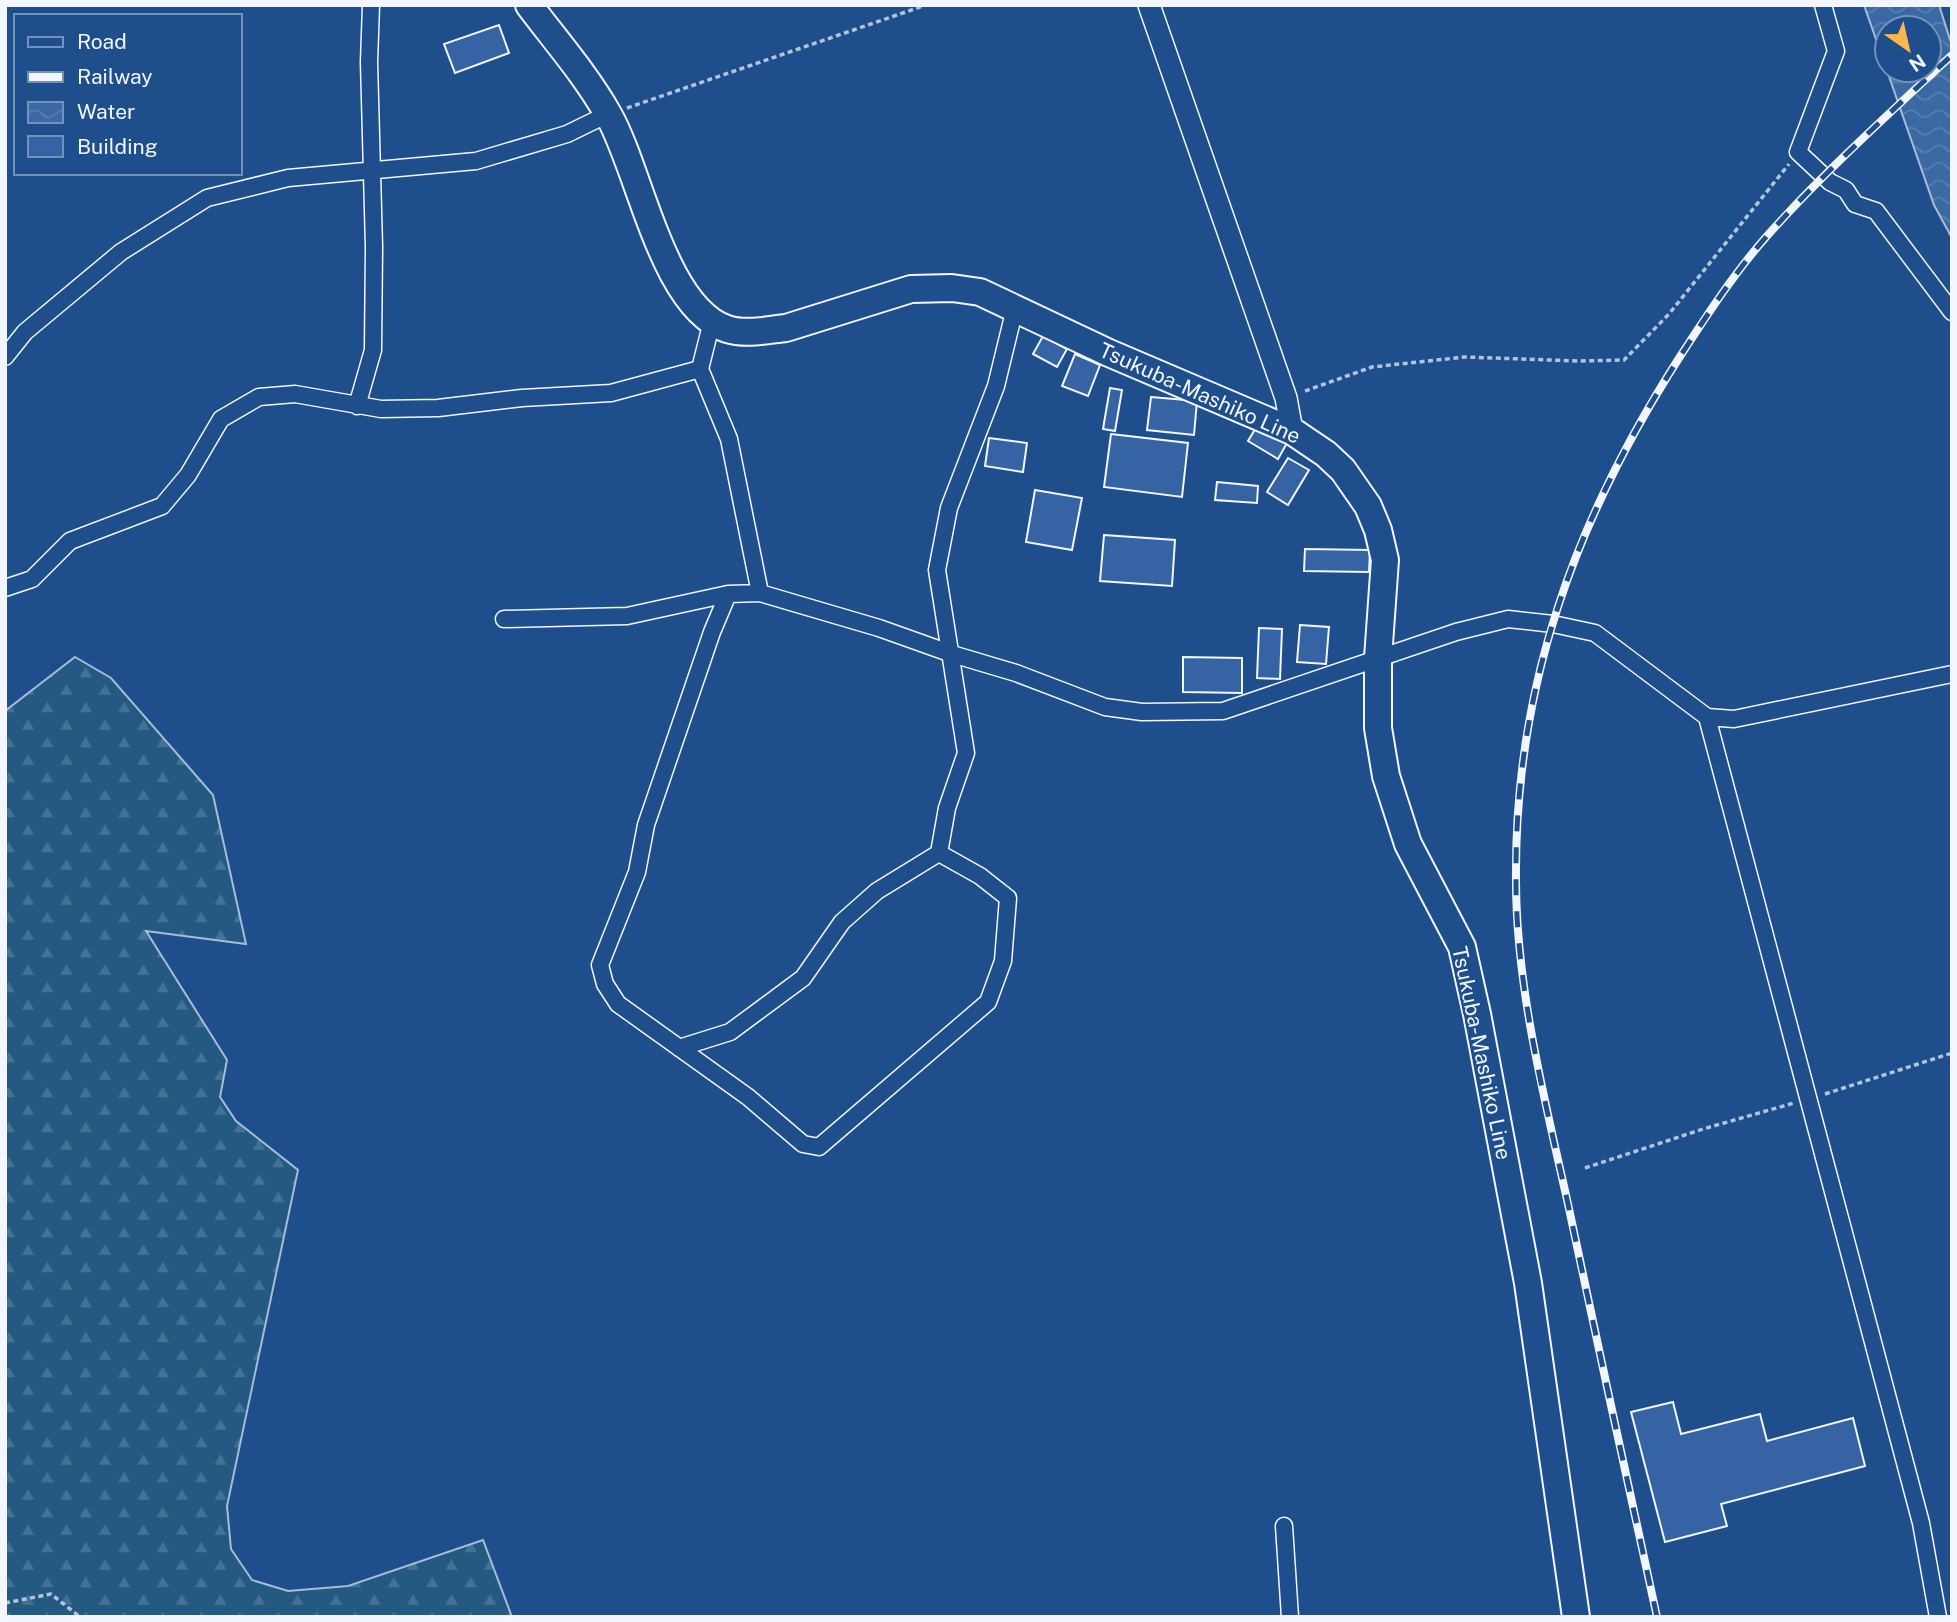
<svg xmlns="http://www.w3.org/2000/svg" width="1957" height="1622" viewBox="0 0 1957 1622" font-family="'Public Sans',sans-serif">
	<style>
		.forest { fill: url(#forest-firs); stroke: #a8bbd7; stroke-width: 2 }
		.water { fill: url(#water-waves); stroke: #a8bbd7; stroke-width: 2; fill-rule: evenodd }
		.building { fill: #3563a3; stroke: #f2f6ff; stroke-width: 2 }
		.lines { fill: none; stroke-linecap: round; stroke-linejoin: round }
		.minor-casing { stroke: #f2f6ff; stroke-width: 19 }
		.tertiary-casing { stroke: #f2f6ff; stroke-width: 24 }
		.primary-casing { stroke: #f2f6ff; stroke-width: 30 }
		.path { stroke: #b3c4dc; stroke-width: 3.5; stroke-dasharray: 5 3.5; stroke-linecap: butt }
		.minor { stroke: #1f4e8c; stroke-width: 16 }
		.tertiary { stroke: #1f4e8c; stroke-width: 21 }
		.primary { stroke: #1f4e8c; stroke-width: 26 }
		.rail-casing { stroke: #f2f6ff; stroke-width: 8 }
		.rail { stroke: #1f4e8c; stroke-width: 5; stroke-dasharray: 16; stroke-linecap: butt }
		.labels { text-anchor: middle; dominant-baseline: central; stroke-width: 5; stroke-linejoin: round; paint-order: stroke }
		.street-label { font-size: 21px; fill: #f2f6ff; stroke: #1f4e8c }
	</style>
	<defs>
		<pattern id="forest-firs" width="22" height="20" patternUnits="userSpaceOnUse" patternTransform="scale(1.75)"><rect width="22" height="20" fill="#245a82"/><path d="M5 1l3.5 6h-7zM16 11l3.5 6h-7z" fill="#447295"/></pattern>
		<pattern id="water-waves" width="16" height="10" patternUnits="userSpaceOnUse" patternTransform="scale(1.75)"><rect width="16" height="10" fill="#3b69a3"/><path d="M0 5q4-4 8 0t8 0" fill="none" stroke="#587fb1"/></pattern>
	</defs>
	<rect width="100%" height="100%" fill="#1f4e8c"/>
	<path class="forest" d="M75,657L111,678L213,795L246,944L146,931L227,1060L220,1097L236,1121L298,1170L227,1506L231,1549L252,1580L288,1591L348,1586L483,1540L512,1617H5V711Z"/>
	<path class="water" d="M1864,5H1939L1952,46V238L1934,205ZM1887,28H1929V70H1887Z"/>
	<path class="building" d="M499,25L509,53L455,73L444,44Z
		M1043,336L1067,349L1057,367L1033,354Z
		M1075,354L1100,365L1088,396L1062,386Z
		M1110,388L1122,390L1115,431L1103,429Z
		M1151,397L1197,401L1194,435L1147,430Z
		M1257,426L1287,443L1278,459L1248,441Z
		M1111,434L1188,443L1182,497L1104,487Z
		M989,438L1027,443L1023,472L985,466Z
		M1288,458L1309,470L1288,505L1267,492Z
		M1217,482L1258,486L1257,503L1215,500Z
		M1035,490L1082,498L1072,550L1026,542Z
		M1104,535L1175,540L1172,586L1100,581Z
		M1305,549L1370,550L1369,572L1304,571Z
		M1300,625L1329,627L1326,664L1297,662Z
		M1259,628L1282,629L1280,679L1257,678Z
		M1183,657L1242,658V693L1183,692Z
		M1673,1402L1681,1434L1760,1414L1767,1441L1853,1418L1865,1466L1721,1504L1727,1526L1665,1542L1631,1412Z"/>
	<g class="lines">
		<defs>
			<path id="minor" d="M1823,5L1836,51L1798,152L1830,182L1846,190L1855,204L1876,211L1952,312
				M712,321L700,369L729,439L760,593
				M5,357L25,332L121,252L207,198L288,178L476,161L567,134L608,114
				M357,406L373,350L374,247L369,62L371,5
				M5,588L32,579L70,541L162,506L188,475L221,419L259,397L295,394L381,409L438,408L522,398L611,393L700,369
				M728,594L712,632L646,825L637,872L600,965L605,984L618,1004L748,1097L803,1144L819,1147L988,1002L1003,961L1008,898L980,876L939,853
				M504,619L627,616L728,594L760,593L879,628L952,654L1016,673L1105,707L1142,712L1223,711L1456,632L1508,619L1553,624L1595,633L1707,717L1921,1523L1938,1617
				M1707,717L1734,719L1952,674
				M679,1048L730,1032L803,978L842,922L877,891L939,853L947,808L966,753L937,570L949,508L996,386L1015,308
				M1284,1526L1290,1617"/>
			<path id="tertiary" d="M1149,5L1286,398L1292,431"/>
			<path id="primary" d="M529,5C556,41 586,75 608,114C640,169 662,307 727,329C746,335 767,330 786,328L911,289L952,288L980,292L1109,353L1292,431L1326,454L1343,470L1368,506L1378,530L1385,560L1378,658V728L1386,776L1408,844L1462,947L1477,1014L1528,1283L1576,1617"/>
		</defs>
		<use href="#minor" class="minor-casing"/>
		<use href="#tertiary" class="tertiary-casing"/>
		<use href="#primary" class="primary-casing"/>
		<path class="path" d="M627,108L926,5
			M1305,391L1372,367L1465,357L1578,361L1624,360L1669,314L1789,164
			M1825,1094L1952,1053
			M1585,1168L1703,1129L1794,1103
			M5,1603L51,1594L80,1617"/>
		<use href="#minor" class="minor"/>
		<use href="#tertiary" class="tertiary"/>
		<use href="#primary" class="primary"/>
		<defs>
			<path id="rail" d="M1657,1617C1627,1479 1597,1342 1568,1204C1545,1101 1516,987 1516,881C1514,685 1576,518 1681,355C1707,315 1735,272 1767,236C1823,173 1890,113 1952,55"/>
		</defs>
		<use href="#rail" class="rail-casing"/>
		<use href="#rail" class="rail"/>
	</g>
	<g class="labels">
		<g class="street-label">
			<text transform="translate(1200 393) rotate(24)">Tsukuba-Mashiko Line</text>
			<text transform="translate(1482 1053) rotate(78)">Tsukuba-Mashiko Line</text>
		</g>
	</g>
	<rect width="1957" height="1622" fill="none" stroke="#f2f6ff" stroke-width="14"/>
	<rect x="14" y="14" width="228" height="161" fill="#1f4e8c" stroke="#7391ba" stroke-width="2"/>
	<rect x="28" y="37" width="35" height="10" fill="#1f4e8c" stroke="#7391ba" stroke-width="2"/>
	<text x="77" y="49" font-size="21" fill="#f2f6ff">Road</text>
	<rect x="28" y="72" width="35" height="10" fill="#f2f6ff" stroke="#7391ba" stroke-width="2"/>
	<text x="77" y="84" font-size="21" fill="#f2f6ff">Railway</text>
	<rect x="28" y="102" width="35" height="21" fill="url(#water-waves)" stroke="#7391ba" stroke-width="2"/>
	<text x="77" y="119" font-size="21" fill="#f2f6ff">Water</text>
	<rect x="28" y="136" width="35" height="21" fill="#3563a3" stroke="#7391ba" stroke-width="2"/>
	<text x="77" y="154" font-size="21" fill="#f2f6ff">Building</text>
	<g transform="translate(1908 49) rotate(146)"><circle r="33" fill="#1f4e8c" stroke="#7391ba" stroke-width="2"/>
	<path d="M0-5L12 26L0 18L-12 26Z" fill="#ffb74d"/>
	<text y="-10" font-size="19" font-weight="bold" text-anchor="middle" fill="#f2f6ff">N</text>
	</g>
</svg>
